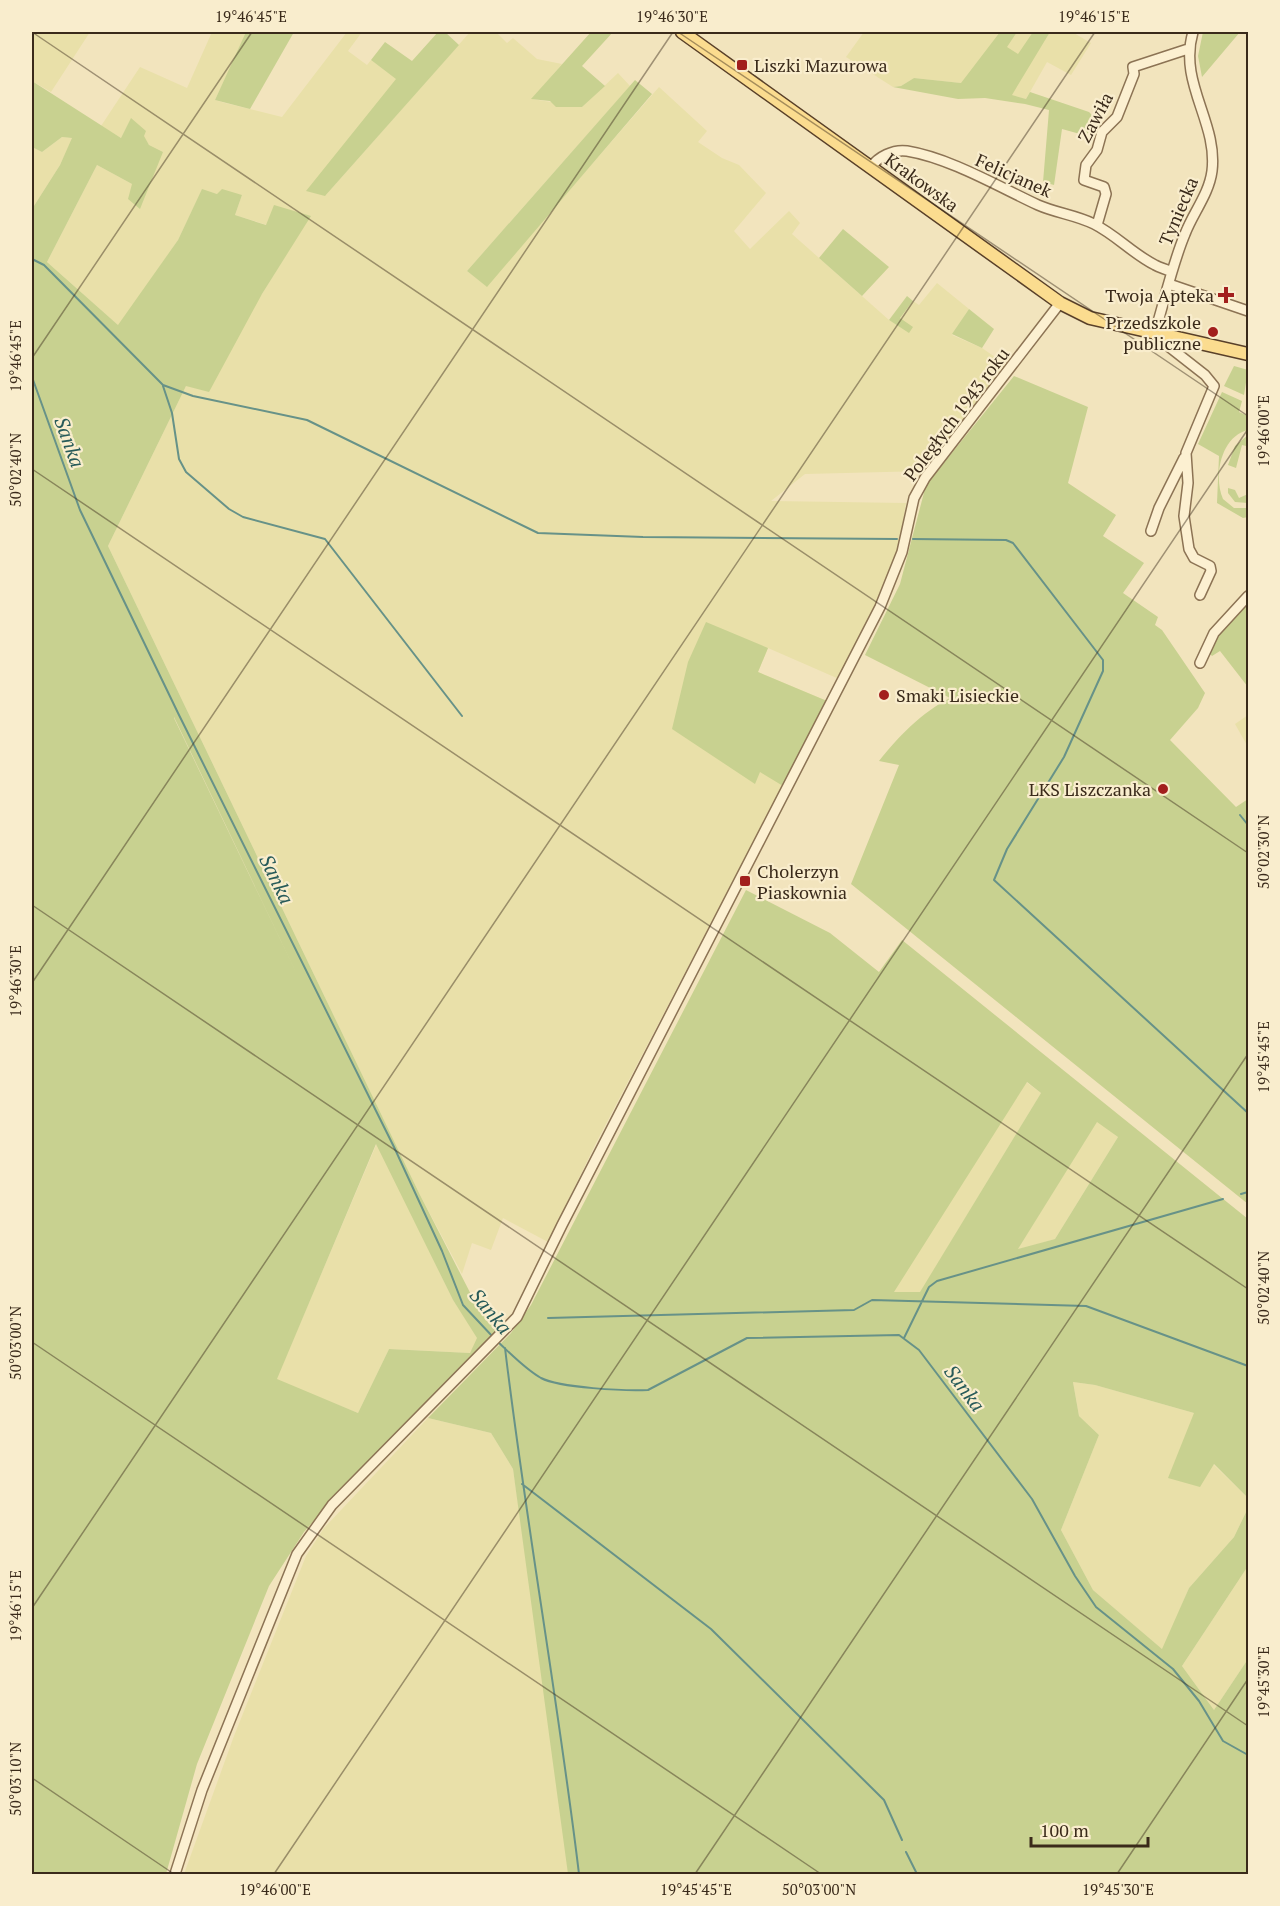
<svg xmlns="http://www.w3.org/2000/svg" width="1280" height="1906" viewBox="0 0 1280 1906" font-family="'PT Serif',serif">
	<style>
		.farmland { fill: #e9e0a9 }
		.green { fill: #c8d190; fill-rule: evenodd }
		.lines { fill: none; stroke-linecap: round; stroke-linejoin: round }
		.stream { stroke: #679288; stroke-width: 2 }
		.minor-casing { stroke: #8c7354; stroke-width: 12 }
		.major-casing { stroke: #594029; stroke-width: 15 }
		.minor { stroke: #fcf0d1; stroke-width: 9 }
		.major { stroke: #fbdc8f; stroke-width: 12 }
		.ticks { fill: none; stroke: #3a2a1a; stroke-width: 1.5; stroke-opacity: 0.45 }
		.poi-dot { fill: #a21f1d; stroke: #f9edcd; stroke-width: 2 }
		.labels { text-anchor: middle; dominant-baseline: central; stroke-width: 4.5; stroke-linejoin: round; paint-order: stroke }
		.poi-label { font-size: 18px; fill: #3a2a1a; stroke: #f9edcd; text-anchor: start }
		.street-label { font-size: 18px; fill: #3a2a1a; stroke: #f9edcd }
		.water-label { font-size: 20px; font-style: italic; fill: #285b59; stroke: #f9edcd }
		.neatline { fill: none; stroke: #3a2a1a; stroke-width: 2 }
		.ticks-label { font-size: 15px; text-anchor: middle; fill: #3a2a1a }
	</style>
	<rect width="100%" height="100%" fill="#f2e4bd"/>
	<path class="farmland" d="M32,32H90L51,92L32,81Z
		M212,32H247L215,100L225,103L282,117L347,32H362L348,51L367,65L371,60L397,79L325,196L470,32H496L507,43L513,38L537,59L562,64L532,99L582,107L618,73L630,86L467,271L486,286L659,87L707,131L698,142L722,158L739,165L766,193L734,231L750,249L789,211L800,223L792,234L889,320L910,332L900,318L913,301L919,305L937,283L969,309L952,335L982,348L1008,366L926,471L805,474L771,501L906,503L896,564L839,679L768,648L758,672L827,701L596,1143L548,1242L503,1218L491,1250L472,1243L462,1274L420,1195L108,546L186,386L262,294L310,216L267,225L235,215L242,195L217,194L202,190L178,240L119,326L47,262L97,165L132,184L149,145L131,119L121,138L101,126L140,67L187,88Z
		M864,32H1072L1091,43L1071,75L1047,62L1026,99L961,83L914,78L901,86L893,87L846,57Z
		M62,137L73,138L60,165L32,209V147L42,152Z
		M1248,715V747L1235,724Z
		M1026,1082L1041,1093L920,1293L893,1292Z
		M1097,1121L1118,1137L1055,1239L1017,1250Z
		M377,1143L453,1300L478,1338L470,1353L389,1349L358,1413L276,1380Z
		M1073,1382L1095,1385L1194,1413L1213,1464L1248,1498V1508L1234,1537L1189,1588L1163,1650L1093,1590L1061,1530L1099,1435L1079,1416Z
		M428,1418L491,1433L513,1469L572,1874H184L234,1736L306,1556L324,1528Z
		M1248,1566V1659L1214,1710L1182,1666Z"/>
	<path class="green" d="M246,32H294L250,109L215,100Z
		M438,32H445L459,45L325,196L306,191L396,79L371,60L385,42L412,61Z
		M591,32H613L582,66L605,86L582,107H556L550,101L531,99Z
		M1000,32H1017L1007,47L1018,54L1033,32H1050L1012,95L1026,99L1030,92L1089,112L1103,126L1098,139L1062,129L1054,185L1043,182L1049,110L1025,104L985,98L958,99L893,87L901,86L914,78L961,83Z
		M1203,32H1240L1202,77L1198,56Z
		M635,80L652,94L487,287L467,271Z
		M32,81L121,138L131,118L146,131L144,136L149,145L163,152L140,209L128,199L132,184L97,165L47,262L118,325L178,240L202,189L217,194L222,189L242,195L235,215L266,225L274,205L311,216L262,294L209,392L186,386L108,546L420,1195L479,1310L500,1329L332,1500L304,1532L269,1586L197,1764L166,1874H32V209L60,165L72,138L62,137L42,152L32,147ZM174,717L304,989L174,718ZM376,1144L453,1300L477,1338L470,1353L389,1349L358,1413L277,1379Z
		M843,229L889,267L862,296L819,258Z
		M907,296L913,301L900,318L913,327L909,333L889,320Z
		M969,309L994,329L982,348L952,334Z
		M1234,366L1248,370L1244,395L1224,386Z
		M1014,376L1088,407L1068,483L1116,515L1103,536L1144,563L1123,593L1158,617L1155,625L1162,630L1205,693L1198,708L1170,740L1236,807L1248,799V1204L851,884L899,765L879,761C898,737 922,712 950,698L865,655L900,584L926,485Z
		M1222,392L1242,401L1239,412L1248,416V430C1221,436 1213,477 1223,499L1234,508H1248V517L1243,518L1217,503L1219,456L1198,444Z
		M1248,435L1246,446L1242,445L1236,468L1228,465L1235,446Z
		M1228,488L1235,490L1239,498L1248,494V503L1235,502L1228,493Z
		M1248,602V687L1220,651L1212,656L1208,652L1216,636Z
		M706,622L768,648L758,672L827,701L783,786L760,772L755,784L672,729L688,662Z
		M746,890L830,933L879,972L902,940L1248,1219V1498L1214,1464L1200,1487L1168,1478L1194,1413L1095,1385L1073,1382L1079,1416L1099,1435L1061,1530L1093,1590L1162,1649L1189,1588L1234,1537L1248,1508V1566L1182,1666L1214,1710L1248,1659V1874H568L513,1469L491,1433L428,1418L511,1333L531,1305ZM1027,1082L1041,1093L920,1292H894ZM1097,1122L1118,1137L1055,1239L1018,1249Z"/>
	<g class="lines">
		<path class="stream" d="M32,259L44,265L163,385L193,396L307,420L538,533L643,537L897,539
			M32,377L80,510L178,713L394,1147L442,1251L463,1305L493,1337
			M163,386L172,413L179,459L186,472L229,509L243,517L325,539L462,716
			M913,539L1006,540L1013,543L1103,660V671L1064,757L1007,849L994,880L1248,1113
			M1240,815L1248,825
			M1241,1194L1248,1192
			M548,1318L854,1310L872,1300L1086,1306L1248,1366
			M904,1338L929,1287L937,1281L1223,1199
			M497,1341C510,1353 525,1369 541,1378C560,1388 625,1391 648,1390L747,1338L899,1335L919,1350L1032,1499L1075,1576L1096,1607L1173,1669L1199,1701L1223,1741L1248,1755
			M505,1348C526,1524 558,1699 579,1874
			M522,1484L711,1629L884,1800L902,1840
			M906,1852L917,1874"/>
		<defs>
			<path id="minor" d="M871,167C878,157 893,149 907,151C950,158 999,187 1038,205C1056,213 1076,215 1094,224C1116,235 1133,254 1155,265C1160,268 1166,269 1172,272
				M1097,225L1106,194L1104,187L1084,180L1086,165L1097,150L1102,132L1117,117L1134,74L1133,67L1188,49
				M1169,284L1248,311
				M1155,332C1165,299 1172,265 1185,234C1193,213 1209,194 1212,171C1218,122 1178,83 1193,32
				M1168,335V346L1205,375L1214,386L1186,453L1188,483L1184,516L1189,549L1194,558L1210,566L1211,571L1200,595
				M1151,531L1159,508L1184,458
				M1200,663L1214,633L1248,596
				M175,1874L202,1790L297,1554L332,1505L517,1317L562,1225L880,607L902,552L914,498L925,478L1060,303"/>
			<path id="major" d="M682,32L1060,303L1090,318L1248,354"/>
		</defs>
		<use href="#minor" class="minor-casing"/>
		<use href="#major" class="major-casing"/>
		<use href="#minor" class="minor"/>
		<use href="#major" class="major"/>
	</g>
	<path class="ticks" d="M32,32L1248,853M678,32L1248,416M32,358L252,32M32,469L1248,1289M32,905L1248,1726M32,983L673,32M32,1342L821,1874M32,1608L1095,32M32,1778L174,1874M274,1874L1248,429M695,1874L1248,1054M1117,1874L1248,1679"/>
	<g class="poi-dot">
		<rect x="736" y="59" width="12" height="12" rx="3"/>
		<path d="M1223 286h6v6h6v6h-6v6h-6v-6h-6v-6h6z"/>
		<circle cx="1213" cy="332" r="6"/>
		<circle cx="884" cy="695" r="6"/>
		<circle cx="1163" cy="789" r="6"/>
		<rect x="739" y="875" width="12" height="12" rx="3"/>
	</g>
	<g class="labels">
		<g class="poi-label">
			<text x="754" y="65">Liszki Mazurowa</text>
			<text x="1214" y="295" text-anchor="end">Twoja Apteka</text>
			<text x="1201" y="322" text-anchor="end">Przedszkole<tspan x="1201" dy="21">publiczne</tspan></text>
			<text x="896" y="695">Smaki Lisieckie</text>
			<text x="1151" y="789" text-anchor="end">LKS Liszczanka</text>
			<text x="757" y="871">Cholerzyn<tspan x="757" dy="21">Piaskownia</tspan></text>
		</g>
		<g class="street-label">
			<text transform="translate(1095 117) rotate(-62)">Zawiła</text>
			<text transform="translate(1014 175) rotate(24)">Felicjanek</text>
			<text transform="translate(922 182) rotate(36)">Krakowska</text>
			<text transform="translate(1178 211) rotate(-67)">Tyniecka</text>
			<text transform="translate(956 414) rotate(-53)">Poległych 1943 roku</text>
		</g>
		<g class="water-label">
			<text transform="translate(70 442) rotate(70)">Sanka</text>
			<text transform="translate(277 879) rotate(64)">Sanka</text>
			<text transform="translate(491 1311) rotate(50)">Sanka</text>
			<text transform="translate(965 1388) rotate(53)">Sanka</text>
		</g>
	</g>
	<rect width="1280" height="1906" fill="none" stroke="#f9edcd" stroke-width="66"/>
	<path d="M1031 1837v9h117v-9" fill="none" stroke="#3a2a1a" stroke-width="3"/>
	<text x="1040" y="1837" font-size="18" fill="#3a2a1a" stroke="#f9edcd" stroke-width="4.5" paint-order="stroke">100 m</text>
	<rect x="33" y="33" width="1214" height="1840" class="neatline"/>
	<g class="ticks-label">
		<text x="251" y="22">19°46'45"E</text>
		<text x="672" y="22">19°46'30"E</text>
		<text x="1094" y="22">19°46'15"E</text>
		<text transform="translate(16 356) rotate(-90)" y="5">19°46'45"E</text>
		<text transform="translate(1264 431) rotate(-90)" y="5">19°46'00"E</text>
		<text transform="translate(16 470) rotate(-90)" y="5">50°02'40"N</text>
		<text transform="translate(1264 852) rotate(-90)" y="5">50°02'30"N</text>
		<text transform="translate(16 981) rotate(-90)" y="5">19°46'30"E</text>
		<text transform="translate(1264 1057) rotate(-90)" y="5">19°45'45"E</text>
		<text transform="translate(1264 1288) rotate(-90)" y="5">50°02'40"N</text>
		<text transform="translate(16 1343) rotate(-90)" y="5">50°03'00"N</text>
		<text transform="translate(16 1606) rotate(-90)" y="5">19°46'15"E</text>
		<text transform="translate(1264 1682) rotate(-90)" y="5">19°45'30"E</text>
		<text transform="translate(16 1779) rotate(-90)" y="5">50°03'10"N</text>
		<text x="275" y="1895">19°46'00"E</text>
		<text x="696" y="1895">19°45'45"E</text>
		<text x="819" y="1895">50°03'00"N</text>
		<text x="1118" y="1895">19°45'30"E</text>
	</g>
</svg>
